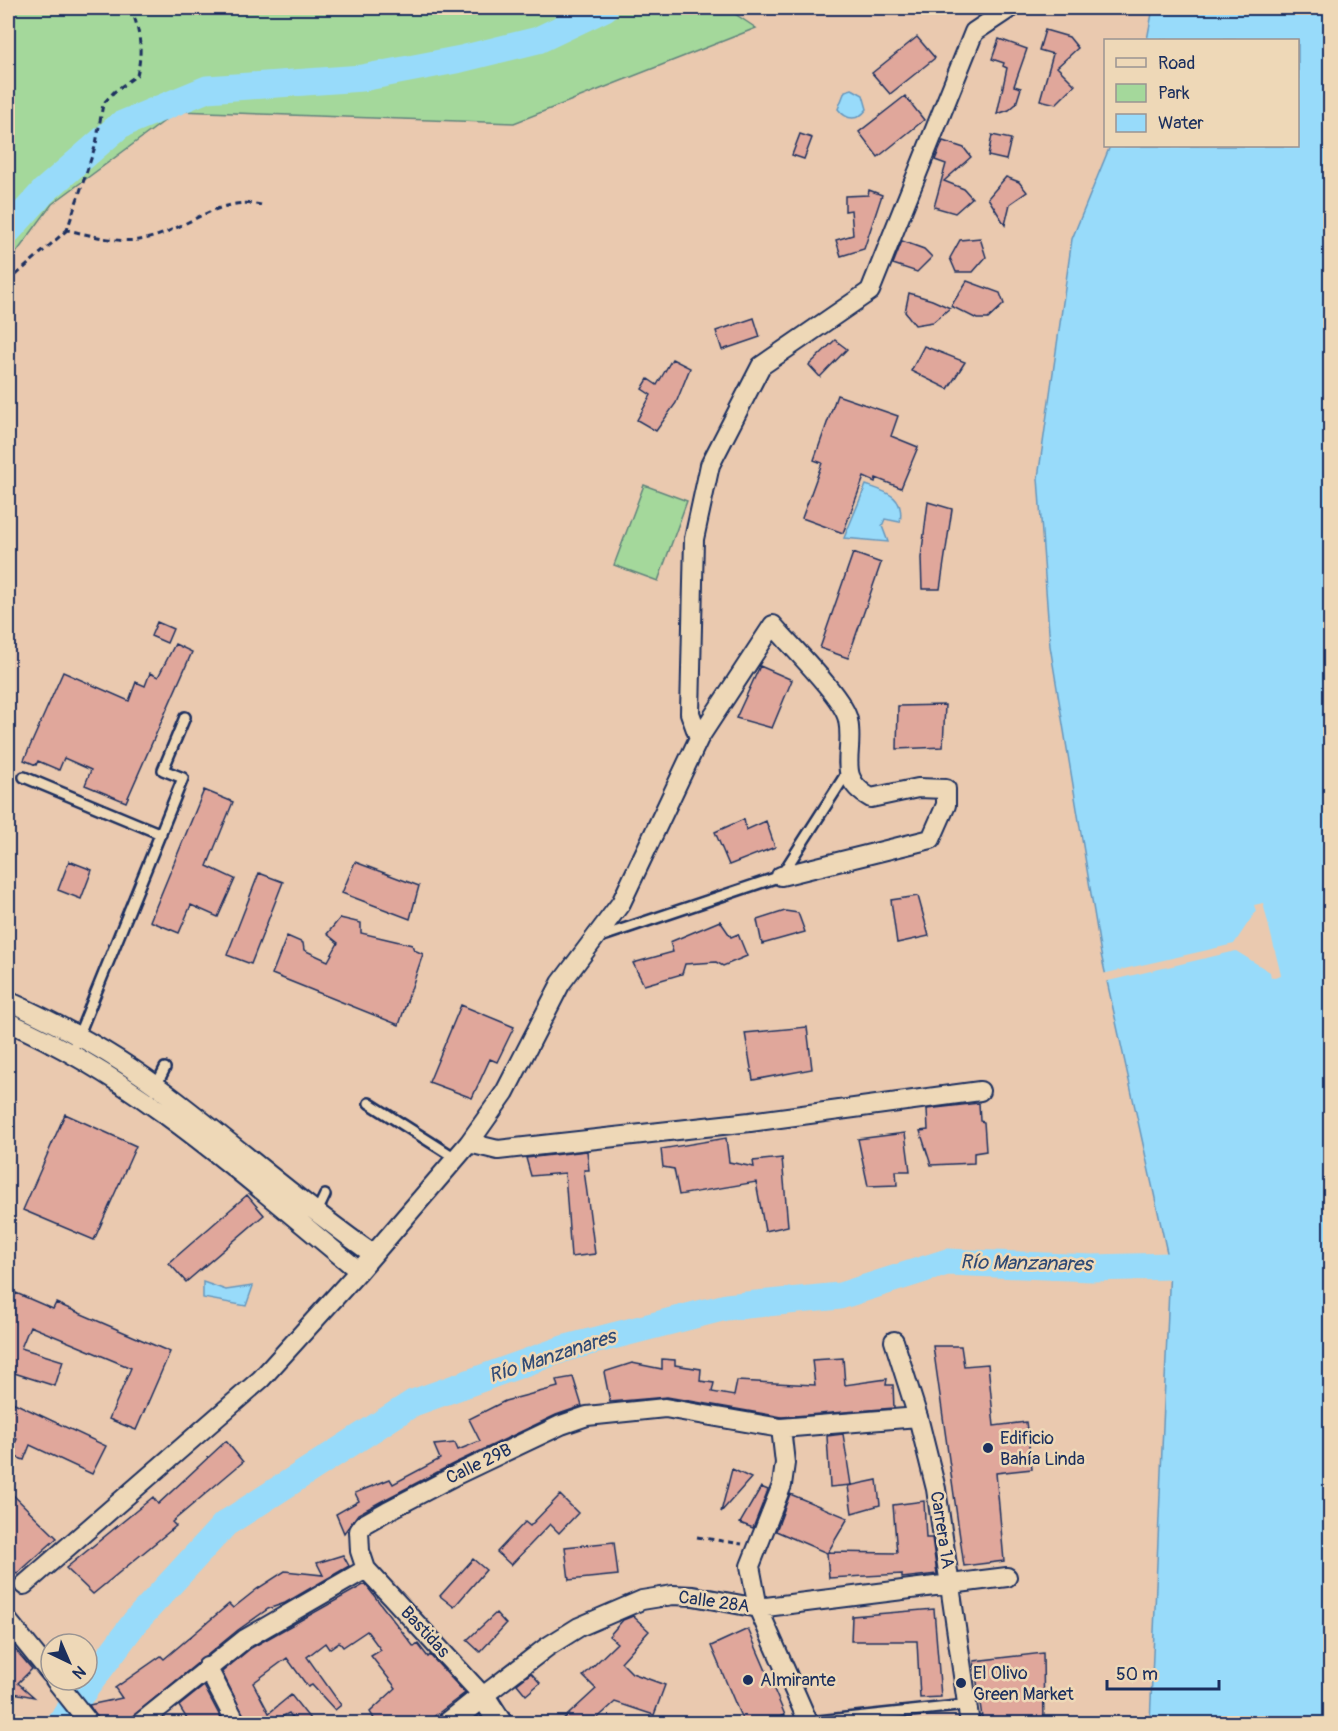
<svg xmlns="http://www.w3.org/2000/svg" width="1338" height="1731" viewBox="0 0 1338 1731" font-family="Pangolin,sans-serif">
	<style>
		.green { fill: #a4d89b; stroke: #60847c; stroke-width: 1.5 }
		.water { fill: #98dbfa; stroke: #6696bc; stroke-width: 1.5 }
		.pier { fill: #eac9af }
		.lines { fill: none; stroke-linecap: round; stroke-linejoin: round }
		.river { stroke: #98dbfa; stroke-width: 27 }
		.building { fill: #e0a79b; stroke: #1b2f5e; stroke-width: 1.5 }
		.service-casing { stroke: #1b2f5e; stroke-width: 14 }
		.minor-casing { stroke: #1b2f5e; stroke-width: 22 }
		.tertiary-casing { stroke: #1b2f5e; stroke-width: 27 }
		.path { stroke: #1b2f5e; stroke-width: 3; stroke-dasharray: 6 4.5; stroke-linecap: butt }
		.service { stroke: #eed8b7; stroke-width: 9 }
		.minor { stroke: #eed8b7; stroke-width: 18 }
		.tertiary { stroke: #eed8b7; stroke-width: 22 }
		.poi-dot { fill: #1b2f5e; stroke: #eed8b7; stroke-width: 2 }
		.labels { text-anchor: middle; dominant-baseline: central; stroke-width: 5; stroke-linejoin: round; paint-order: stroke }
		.poi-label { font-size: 18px; fill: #1b2f5e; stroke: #eed8b7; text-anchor: start }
		.street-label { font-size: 18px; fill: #1b2f5e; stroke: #eed8b7 }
		.water-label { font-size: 20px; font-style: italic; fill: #2e4975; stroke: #eed8b7 }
	</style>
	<rect width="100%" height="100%" fill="#eac9af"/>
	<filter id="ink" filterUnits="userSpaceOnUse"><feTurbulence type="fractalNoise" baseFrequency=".0167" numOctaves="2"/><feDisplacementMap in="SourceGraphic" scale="12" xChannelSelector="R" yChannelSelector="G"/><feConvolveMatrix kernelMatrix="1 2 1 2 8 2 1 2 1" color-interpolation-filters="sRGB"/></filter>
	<g filter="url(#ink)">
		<path class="green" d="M8,8H726L756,28L514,123L178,111L52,204L8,264Z
			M644,485L687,501L658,581L614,565Z"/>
		<path class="water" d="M1153,8H1330V1723H1150L1170,1266L1101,954L1050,646L1038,478L1072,239L1110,146H1298V40H1147Z
			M852,89L863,95L867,109C858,121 847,121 838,109L845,91Z
			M866,485C886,492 905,496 900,522L885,519L882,526L888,542L844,538Z
			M203,1282L226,1290L253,1286L246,1306L203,1298Z"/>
		<path class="pier" d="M1263,903L1281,975L1271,978L1270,972L1236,951L1104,982L1102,974L1234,944L1256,911L1254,905Z"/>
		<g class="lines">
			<path class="river" d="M8,231L44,191L120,125L207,89L362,78L461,59L538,40L605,8
				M59,1724L135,1622L225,1524L413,1403L566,1348L726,1307L840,1296L947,1262L1092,1268L1170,1266"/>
		</g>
		<path class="building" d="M1045,30L1069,37L1078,48L1057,67L1075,85L1056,104L1040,100L1053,54L1039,50Z
			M917,37L935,58L890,94L872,73Z
			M999,39L1027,49L1014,86L1021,88L1016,104L1009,110L997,114L1007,68L1003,66L1004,63L992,59Z
			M905,96L924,120L878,157L859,132Z
			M800,134L812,138L804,159L792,155Z
			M992,135L1011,139L1006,160L988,156Z
			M943,141L964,148L971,157L944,181L964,189L972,198L955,213L934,207L946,164L935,160Z
			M1006,177L1019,182L1027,192L1010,204L1005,225L988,198Z
			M869,190L882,195L864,249L841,256L836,240L853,235L851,210L845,211V196L868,195Z
			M980,238L986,257L973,272H956L950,258L960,240Z
			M902,241L924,249L932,257L917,272L893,264Z
			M967,281L1000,293L1004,304L988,319H977L951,306Z
			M909,293L932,300L950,308L933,322L915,325L905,312Z
			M754,318L760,337L722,350L716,331Z
			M835,340L847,349L820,377L809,365Z
			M924,346L965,362L948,389L911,371Z
			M672,359L690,368L676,403L656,431L637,420L651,395L642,389L648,379L657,385Z
			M837,395L898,416L891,436L918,447L901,488L876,478L875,482L864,477L843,533L802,518L822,463L814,460Z
			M928,502L952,509L940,589H922L921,558Z
			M853,553L881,563L848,658L820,648Z
			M157,622L173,629L167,643L151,636Z
			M175,644L192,652L126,802L85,785L91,770L64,758L59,770L38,761L36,765L24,760L63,672L129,701L136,682L145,686L150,673L158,677Z
			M760,666L792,680L772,728L736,718Z
			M945,705L943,747L897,749L898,706Z
			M204,790L233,802L207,866L235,879L218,917L191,905L179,933L150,921Z
			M744,819L746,830L766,821L775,847L729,865L715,832Z
			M69,861L92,870L81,899L58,890Z
			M355,862L419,886L410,919L342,893Z
			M259,873L283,882L251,964L227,955Z
			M918,896L929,936L897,943L891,900Z
			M785,911L798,913L805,932L762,944L757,920Z
			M340,918L361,923V933L412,945L414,950L423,954L399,1025L272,974L287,936L303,943L304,950L328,961L338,943L327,934Z
			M720,921L731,937L738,934L747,956L723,966L716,962L685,964L682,974L644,985L633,963L673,952L670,942Z
			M461,1005L514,1027L497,1062L490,1059L472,1098L429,1082Z
			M807,1027L812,1069L753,1080L745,1033Z
			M979,1103L980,1121L984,1122L986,1151L974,1153V1163L931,1165L920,1131L928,1130L927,1109Z
			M65,1114L136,1146L94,1240L23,1210Z
			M905,1133L910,1171H896L897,1185L868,1186L858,1139Z
			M726,1138L729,1162L754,1167L753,1161L782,1158L788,1226L765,1231L756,1182L679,1195L674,1169L663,1167L661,1149Z
			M587,1151L589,1170H584L595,1254L571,1257L565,1173L531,1176L526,1158Z
			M247,1195L264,1215L186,1282L169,1263Z
			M16,1293L53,1309L56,1303L170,1352L136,1430L109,1419L131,1368L30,1326L21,1348L63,1361L55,1386L11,1372L8,1379V1313Z
			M933,1346H961L964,1366L988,1364L994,1426L1026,1422L1032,1469L996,1473L1004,1561L964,1566Z
			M843,1358L845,1385L887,1379L886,1385H893L894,1408L782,1417L667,1397L610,1402L604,1372L632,1363L662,1369V1359L675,1360V1365L701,1369L700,1381L714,1383L712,1392L734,1396L737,1381L815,1385L812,1360Z
			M573,1377L582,1406L556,1415L453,1464L382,1501L358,1514L344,1533L336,1514L359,1501L355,1493L390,1479L393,1484L440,1459L434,1445L455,1443L458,1450L480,1441L469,1419L505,1401L558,1387L556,1380Z
			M8,1400L106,1446L92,1474L30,1445L24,1460L10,1455L17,1439L8,1434Z
			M843,1434L851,1485L830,1487L827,1436Z
			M226,1441L243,1462L172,1522L176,1526L93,1594L66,1568L153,1497L158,1504Z
			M732,1469L751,1478L721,1512Z
			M877,1480L880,1505L852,1513L848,1486Z
			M761,1487L768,1490L753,1528L740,1523Z
			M8,1490L57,1538L17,1574L8,1563Z
			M790,1494L848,1518L828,1552L897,1553L893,1505L924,1501L926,1538H932L937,1574L902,1578V1574L829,1578L827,1553L776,1531Z
			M560,1495L578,1513L559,1533L550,1524L511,1565L497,1552L525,1522L530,1526Z
			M614,1542L618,1575L569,1580L565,1547Z
			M343,1555L349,1566L285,1603L268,1609L238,1630L123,1724H101L89,1705L122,1698L115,1688L161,1656L164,1659L229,1604L233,1608L257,1589L285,1571L323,1575L317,1563Z
			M473,1559L486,1570L454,1607L440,1596Z
			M365,1584L414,1647L418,1644L428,1657L430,1655L465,1693L424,1724H377L370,1712L396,1688L371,1656L381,1650L367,1631L343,1647L339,1642L329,1649L325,1643L307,1657L341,1705L335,1710L312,1685L308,1687L287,1658L253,1683L269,1713L291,1695L314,1724H297L289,1713L274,1721L276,1724H248L222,1672L251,1648Z
			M934,1609L941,1697L920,1698L917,1641H851L852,1616Z
			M496,1613L506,1624L480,1652L467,1640Z
			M633,1616L649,1631L621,1662L632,1673L665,1685L654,1715L615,1702L591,1724H558L596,1689L583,1676L617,1643L609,1636L623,1620Z
			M748,1629L785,1715L765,1724H744L711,1646Z
			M8,1641L32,1669L18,1683L34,1697L8,1692Z
			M1043,1653L1044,1724H1013L1012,1720L983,1724L974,1661Z
			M531,1673L540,1683L526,1695L517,1684Z
			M204,1686L224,1724H190L179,1706Z"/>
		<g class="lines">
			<defs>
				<path id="service" d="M24,777L161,834
					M597,938L781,876L848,771
					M71,1054L183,778L163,770L185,717
					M155,1088L165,1068
					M369,1103L457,1159
					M316,1214L325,1195
					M809,1722L967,1705"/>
				<path id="minor" d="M699,738L690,713L694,539L710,465L761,366L870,291L974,32L1010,8
					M8,1001C59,1024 112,1053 158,1087C231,1141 298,1202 373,1254
					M8,1022C139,1079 249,1181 359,1271
					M469,1143L498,1150L750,1122L980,1091
					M894,1341L918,1417L936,1489L970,1724
					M918,1417L781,1428L665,1408L587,1416L561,1425L458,1474L387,1511L364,1524L359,1531L360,1551L366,1569L483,1696L547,1647L579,1627L642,1600L673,1595L693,1596L758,1608L1007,1577
					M781,1428L785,1463L782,1485L750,1566L758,1608L809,1724
					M24,1585L261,1379L359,1271L469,1143L505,1092L561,983L621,903L699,738L773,625C790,645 844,698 848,720C855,753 834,778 871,798L918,788L946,789V805L931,839L781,876
					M8,1621L51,1674
					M207,1667L237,1724
					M55,1680L90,1724
					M139,1724L245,1639L366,1569"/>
				<path id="tertiary" d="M448,1724L483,1696L501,1724"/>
			</defs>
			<use href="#service" class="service-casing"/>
			<use href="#minor" class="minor-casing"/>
			<use href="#tertiary" class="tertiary-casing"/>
			<path class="path" d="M131,8C140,31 143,50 137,75L114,92L103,104L96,144L67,230C96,236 123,246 153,237C190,226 221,196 261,205
				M8,282L67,230
				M697,1537L742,1544"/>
			<use href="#service" class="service"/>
			<use href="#minor" class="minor"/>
			<use href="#tertiary" class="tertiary"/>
		</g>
	</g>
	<g class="poi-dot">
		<circle cx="988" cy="1448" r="6"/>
		<circle cx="748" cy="1680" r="6"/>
		<circle cx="961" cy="1683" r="6"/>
	</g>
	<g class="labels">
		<g class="poi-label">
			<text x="1000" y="1438">Edificio<tspan x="1000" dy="21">Bahía Linda</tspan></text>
			<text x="973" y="1673">El Olivo<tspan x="973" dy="21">Green Market</tspan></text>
			<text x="760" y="1680">Almirante</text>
		</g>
		<g class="street-label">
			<text transform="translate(479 1464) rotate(-26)">Calle 29B</text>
			<text transform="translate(942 1530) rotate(81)">Carrera 1A</text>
			<text transform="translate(714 1602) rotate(8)">Calle 28A</text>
			<text transform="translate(425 1632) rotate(47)">Bastidas</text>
		</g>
		<g class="water-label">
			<text transform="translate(1026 1263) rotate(1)">Río Manzanares</text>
			<text transform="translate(552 1356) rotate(-18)">Río Manzanares</text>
		</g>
	</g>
	<rect width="1338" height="1731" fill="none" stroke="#eed8b7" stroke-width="30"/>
	<rect x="15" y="15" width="1308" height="1701" fill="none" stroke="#1b2f5e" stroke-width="2" filter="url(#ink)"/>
	<rect x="1104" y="39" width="195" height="108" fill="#eed8b7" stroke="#9a9493" stroke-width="1.5"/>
	<rect x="1116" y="58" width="30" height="9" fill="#eed8b7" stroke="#9a9493" stroke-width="1.5"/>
	<text x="1158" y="69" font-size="18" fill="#1b2f5e">Road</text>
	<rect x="1116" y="84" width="30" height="18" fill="#a4d89b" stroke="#9a9493" stroke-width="1.5"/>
	<text x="1158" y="99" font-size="18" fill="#1b2f5e">Park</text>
	<rect x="1116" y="114" width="30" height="18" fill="#98dbfa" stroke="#9a9493" stroke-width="1.5"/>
	<text x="1158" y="129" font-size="18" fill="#1b2f5e">Water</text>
	<g transform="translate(69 1662) rotate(136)"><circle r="28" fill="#eed8b7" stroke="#9a9493" stroke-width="1.5"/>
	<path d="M0-4.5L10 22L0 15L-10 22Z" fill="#1b2f5e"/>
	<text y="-9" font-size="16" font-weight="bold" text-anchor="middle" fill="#1b2f5e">N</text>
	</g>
	<path d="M1107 1680v9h112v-9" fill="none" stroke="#1b2f5e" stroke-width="3"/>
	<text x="1116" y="1680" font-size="18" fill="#1b2f5e" stroke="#eed8b7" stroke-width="4.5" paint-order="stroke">50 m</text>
</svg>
